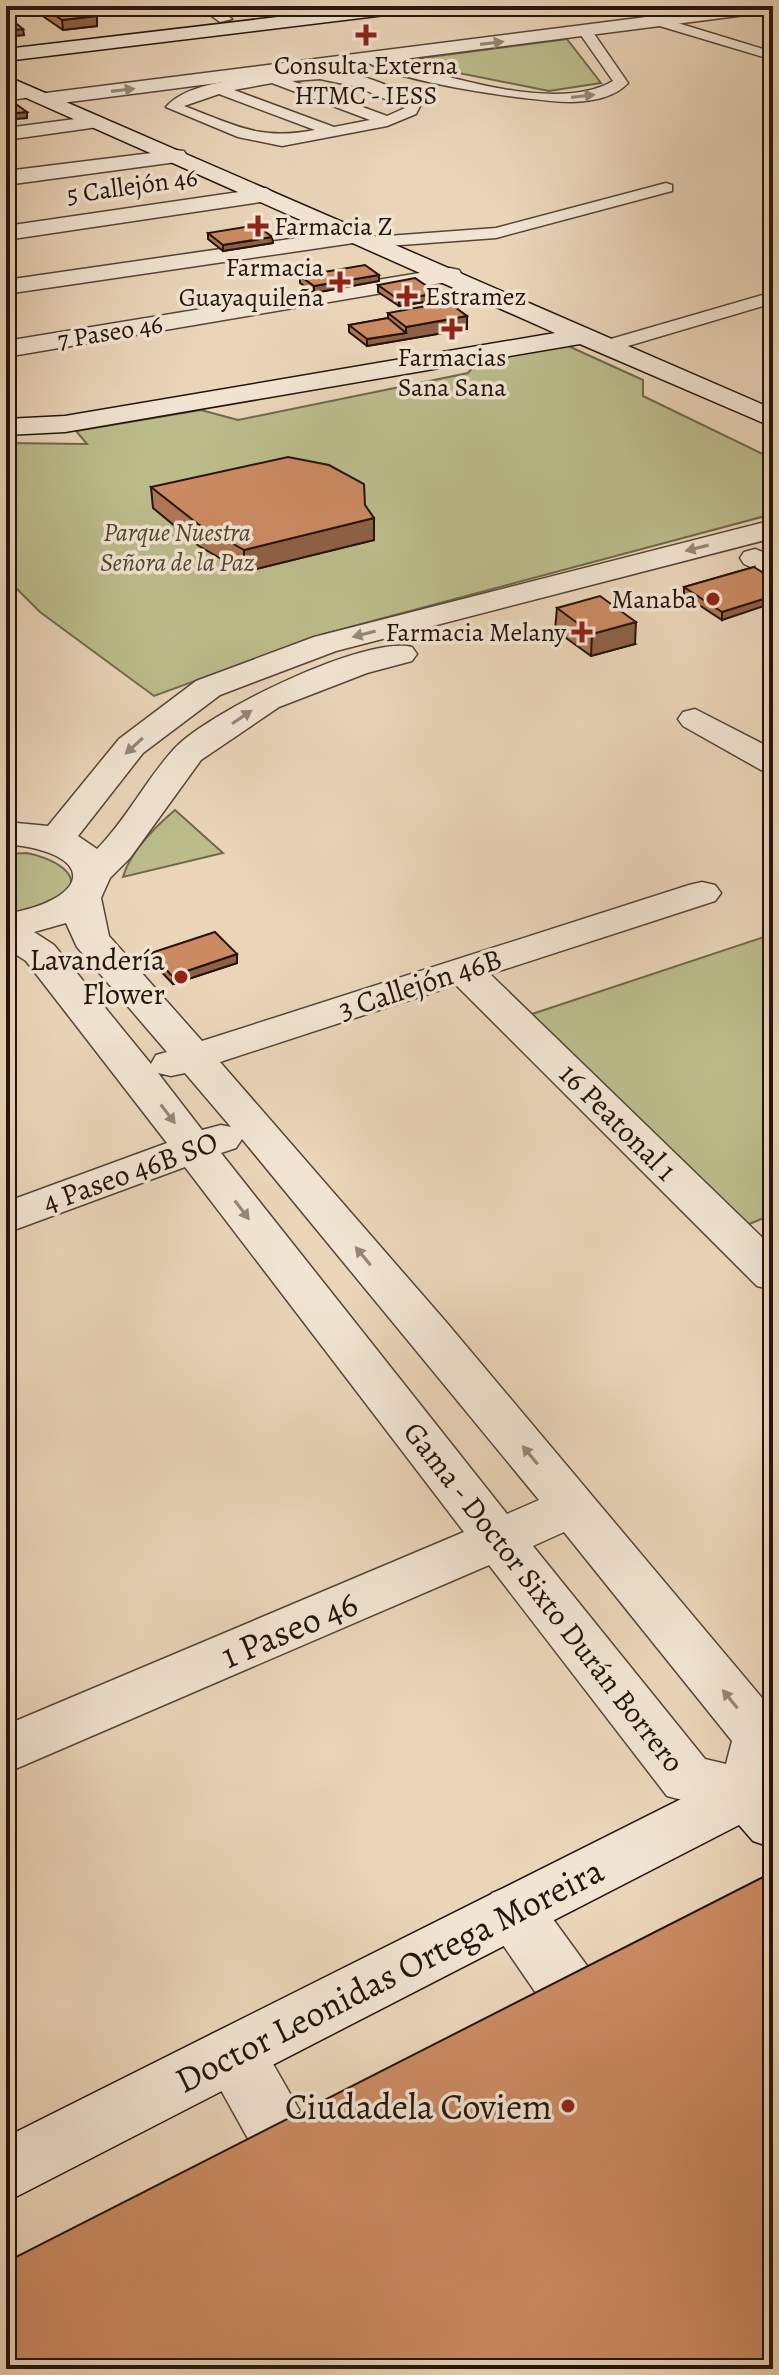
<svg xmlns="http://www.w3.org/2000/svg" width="779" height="2375" viewBox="0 0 779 2375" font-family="Alegreya,serif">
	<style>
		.green { fill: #bcbc8b; stroke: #70684c; stroke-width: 2 }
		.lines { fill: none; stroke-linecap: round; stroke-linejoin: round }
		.lane-casing { stroke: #564438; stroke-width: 3 }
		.street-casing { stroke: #564438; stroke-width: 3 }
		.secondary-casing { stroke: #25140d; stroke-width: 3 }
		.primary-casing { stroke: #25140d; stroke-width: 3 }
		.lane { fill: #f1e4d2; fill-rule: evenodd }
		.street { fill: #f1e4d2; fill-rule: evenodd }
		.secondary { fill: #f1e4d2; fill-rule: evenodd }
		.primary { fill: #e5ba7c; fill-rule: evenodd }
		.wall { fill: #af7754; stroke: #25140d; stroke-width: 2 }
		.shaded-wall { fill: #8e6145; stroke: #25140d; stroke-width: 2 }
		.building { fill: #cb8a62; stroke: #25140d; stroke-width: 2 }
		.oneway { fill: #958679 }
		.poi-dot { fill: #8f2418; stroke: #f1e4d2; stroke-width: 3 }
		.labels { text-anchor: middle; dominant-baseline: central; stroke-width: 7; stroke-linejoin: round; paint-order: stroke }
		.far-poi-label { font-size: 26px; fill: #25140d; stroke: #f1e4d2; text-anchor: end }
		.far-street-label { font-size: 26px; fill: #25140d; stroke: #f1e4d2 }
		.far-park-label { font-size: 26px; font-style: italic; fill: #524633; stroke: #f1e4d2 }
		.poi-label { font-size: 30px; fill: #25140d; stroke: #f1e4d2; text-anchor: end }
		.street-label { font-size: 30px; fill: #25140d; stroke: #f1e4d2 }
		.near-street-label { font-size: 36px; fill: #25140d; stroke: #f1e4d2 }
		.near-poi-label { font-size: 36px; fill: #25140d; stroke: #f1e4d2; text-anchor: end }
	</style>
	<rect width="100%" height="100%" fill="#ead5b9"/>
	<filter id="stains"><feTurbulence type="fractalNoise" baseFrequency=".0025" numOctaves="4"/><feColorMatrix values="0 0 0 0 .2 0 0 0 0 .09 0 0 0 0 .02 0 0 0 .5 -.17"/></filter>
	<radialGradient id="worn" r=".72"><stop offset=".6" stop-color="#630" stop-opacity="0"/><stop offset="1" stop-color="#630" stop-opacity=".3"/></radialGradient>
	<path class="green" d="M567,39L601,83L549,91L399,61Z
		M566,345L643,380V396L773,459V514L324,634L154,696L40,612L6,578V443L87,444L76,431L201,410L238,420L468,373L478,361Z
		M175,810L223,853L123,877C130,852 155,827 175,810Z
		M27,853C48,857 91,874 61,900C48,910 22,913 6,918V854Z
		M773,934V1214L747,1225L529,1015Z"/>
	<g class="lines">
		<defs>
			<path id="lane" d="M198,6H214L232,19L220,22Z
				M658,17L773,52V60L653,24L651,21Z
				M585,27L590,28L628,83C614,98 592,101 572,102C534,102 388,81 363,59L370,55C433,71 553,116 613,81L578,31Z
				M259,69C281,75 298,70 321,70C350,70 399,85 420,106L416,114L387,126L282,146L238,137L166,107C185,85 228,81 256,77L252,73ZM320,79L358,87L405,108L387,116L292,81ZM272,83L370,120L334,127L234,90ZM219,94L315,130C259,141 235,125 184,106Z
				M666,183L672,185V191L496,238L374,247L365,242L374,237L496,228Z
				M773,292V303L611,351L602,345L604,341Z"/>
			<path id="street" d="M733,6L770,8L761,13L46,105L36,99L46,93Z
				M29,86L39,92L36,96L6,101V89Z
				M98,116L108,122L105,126L6,140V128Z
				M176,150L184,151L187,156L184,161L6,185V171Z
				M266,188L277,195L274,200L6,240V226Z
				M359,229L371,236L367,241L6,294V280Z
				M450,268L459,270L462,275L459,280L6,357V341Z
				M773,520V538L336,651L220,695L143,753L78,836L97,849C127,819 146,779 175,748C209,712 365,635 412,647L417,654L412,661L367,673L279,707L201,760L130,858L110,878L101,898L109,936L202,1041L689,885L702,882L715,885L721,893L715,901L490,974L773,1248V1290L757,1286L456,985L220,1062L447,1323L773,1711V1798L767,1810L747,1817L667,1796L489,1565L6,1773V1725L464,1532L185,1167L6,1233V1202L167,1143L26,961L6,948V914C90,900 101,853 6,844V822L48,826L119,739L196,681L314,637ZM66,923L77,947L167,1052L156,1055L151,1064L54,945L34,932ZM158,1073L171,1076L185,1073L231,1127L221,1125L202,1130ZM242,1139L539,1500L507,1514L221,1153L236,1148ZM564,1532L732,1741L726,1764L705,1759L533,1546Z
				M755,549L773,556V577L744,564L740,558L744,552Z
				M695,709L773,749V773L761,770L683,726L678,719L683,712Z
				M513,1885L534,1893L617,2007L626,2027L617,2047L595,2055L573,2047L492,1929L483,1911L492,1893Z
				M234,2025L256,2034L337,2176L327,2198L304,2207L281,2198L212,2074L203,2054L212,2034Z"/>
			<path id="secondary" d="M372,6H427L418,11L6,61V49Z
				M6,76L773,409V427L580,344L65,432L6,435V419L65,416L555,333L6,89Z
				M773,1756V1848L753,1841L739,1825L6,2202V2137L727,1776Z"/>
			<path id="primary" d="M744,6H773V18Z"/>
		</defs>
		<use href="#lane" class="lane-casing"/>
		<use href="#street" class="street-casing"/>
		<use href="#secondary" class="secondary-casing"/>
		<use href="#primary" class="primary-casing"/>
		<use href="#lane" class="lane"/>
		<use href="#street" class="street"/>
		<use href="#secondary" class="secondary"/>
		<use href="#primary" class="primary"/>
	</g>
	<path class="wall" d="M240,6H301L249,12Z
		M43,7L97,26L63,30L44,17Z
		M208,233L273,243L223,251L208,239Z
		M379,275V281L314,293L300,283V276Z
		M378,285L437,300L399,306L378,292Z
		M388,313L467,316V329L367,346L349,332V325L388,318Z
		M151,487L365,505L374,540L244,572L199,546L153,508Z
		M754,567L722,620L684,595V587Z
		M557,608L635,644L591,656L555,630Z
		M151,953L237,954V963L173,984L152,962Z"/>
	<path class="shaded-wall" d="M249,6H301L249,12Z
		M97,16V26L63,30L62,20Z
		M23,29L24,35L6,37V31Z
		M27,112V118L6,120V114Z
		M272,237L273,243L223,251V245Z
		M379,275V281L314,293V286Z
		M437,293V300L399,306V300Z
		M467,316V329L367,346V339L406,333V327Z
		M374,518V540L244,572V550Z
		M773,596V603L722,620V612Z
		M636,622L635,644L591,656L592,634Z
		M237,954V963L173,984L172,976Z"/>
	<path class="building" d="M48,6H83L97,16L62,20L43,7Z
		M6,16H7L23,29L6,31Z
		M6,97L27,112L6,114Z
		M257,225L272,237L223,245L208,233Z
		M365,265L379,275L314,286L300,276Z
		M415,278L437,293L399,300L378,285Z
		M448,302L467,316L406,327L388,313Z
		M388,318L406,333L367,339L349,325Z
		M288,457L329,465L364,484L365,505L374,518L244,550L198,524L151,487Z
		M754,567L773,579V596L722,612L684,587Z
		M600,596L636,622L592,634L557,608Z
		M215,932L237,954L172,976L151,953Z
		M763,1877L773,1890V2369H6V2262Z"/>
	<defs><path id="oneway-solid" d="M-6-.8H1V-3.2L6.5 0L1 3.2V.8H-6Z" transform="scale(2)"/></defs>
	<g class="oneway">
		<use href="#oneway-solid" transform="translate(492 43) rotate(-7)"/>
		<use href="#oneway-solid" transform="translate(123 90) rotate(-7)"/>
		<use href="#oneway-solid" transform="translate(583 96) rotate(-7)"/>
		<use href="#oneway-solid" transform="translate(697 548) rotate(166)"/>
		<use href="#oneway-solid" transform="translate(364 634) rotate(166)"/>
		<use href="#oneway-solid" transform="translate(242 717) rotate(-34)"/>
		<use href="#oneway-solid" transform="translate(134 746) rotate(137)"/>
		<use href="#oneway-solid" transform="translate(168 1114) rotate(53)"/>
		<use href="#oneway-solid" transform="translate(242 1210) rotate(53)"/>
		<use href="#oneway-solid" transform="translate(363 1256) rotate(-130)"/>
		<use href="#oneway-solid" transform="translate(530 1455) rotate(-130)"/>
		<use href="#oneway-solid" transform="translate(730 1699) rotate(-129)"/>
	</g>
	<g class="poi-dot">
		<path d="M362 23h8v8h8v8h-8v8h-8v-8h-8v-8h8z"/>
		<path d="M254 214h8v8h8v8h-8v8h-8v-8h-8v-8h8z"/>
		<path d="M336 270h8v8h8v8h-8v8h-8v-8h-8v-8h8z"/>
		<path d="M403 284h8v8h8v8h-8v8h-8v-8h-8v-8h8z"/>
		<path d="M448 317h8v8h8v8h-8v8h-8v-8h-8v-8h8z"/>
		<circle cx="713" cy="599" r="8"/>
		<path d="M578 620h8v8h8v8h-8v8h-8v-8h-8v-8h8z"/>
		<circle cx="181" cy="977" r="8"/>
		<circle cx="568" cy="2106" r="8"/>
	</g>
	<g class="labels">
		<g class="far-poi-label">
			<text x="366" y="65" text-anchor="middle">Consulta Externa<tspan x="366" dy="30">HTMC - IESS</tspan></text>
			<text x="274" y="226" text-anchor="start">Farmacia Z</text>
			<text x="324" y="267">Farmacia<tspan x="324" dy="30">Guayaquileña</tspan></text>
			<text x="425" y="296" text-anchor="start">Estramez</text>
			<text x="452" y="357" text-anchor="middle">Farmacias<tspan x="452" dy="30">Sana Sana</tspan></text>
			<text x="697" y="599">Manaba</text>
			<text x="566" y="632">Farmacia Melany</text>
		</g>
		<g class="far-street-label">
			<text transform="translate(132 186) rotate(-8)">5 Callejón 46</text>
			<text transform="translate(110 332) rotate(-9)">7 Paseo 46</text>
		</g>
		<g class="far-park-label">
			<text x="177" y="532">Parque Nuestra<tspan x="177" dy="30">Señora de la Paz</tspan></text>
		</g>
		<g class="poi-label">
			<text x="165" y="960">Lavandería<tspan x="165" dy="34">Flower</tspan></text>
		</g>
		<g class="street-label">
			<text transform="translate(420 984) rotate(-18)">3 Callejón 46B</text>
			<text transform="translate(618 1122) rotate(45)">16 Peatonal 1</text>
			<text transform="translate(130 1172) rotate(-20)">4 Paseo 46B SO</text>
			<text transform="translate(544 1597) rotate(52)">Gama - Doctor Sixto Durán Borrero</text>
		</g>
		<g class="near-street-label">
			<text transform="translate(289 1629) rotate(-23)">1 Paseo 46</text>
			<text transform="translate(389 1975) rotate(-27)">Doctor Leonidas Ortega Moreira</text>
		</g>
		<g class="near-poi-label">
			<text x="552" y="2106">Ciudadela Coviem</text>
		</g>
	</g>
	<rect width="779" height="2375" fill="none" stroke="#ead5b9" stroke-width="32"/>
	<rect x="8" y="8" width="763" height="2359" fill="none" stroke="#25140d" stroke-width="4"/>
	<rect x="16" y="16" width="747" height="2343" fill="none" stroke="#25140d" stroke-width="2"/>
	<rect width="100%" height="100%" filter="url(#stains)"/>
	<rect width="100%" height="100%" fill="url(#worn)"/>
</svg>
